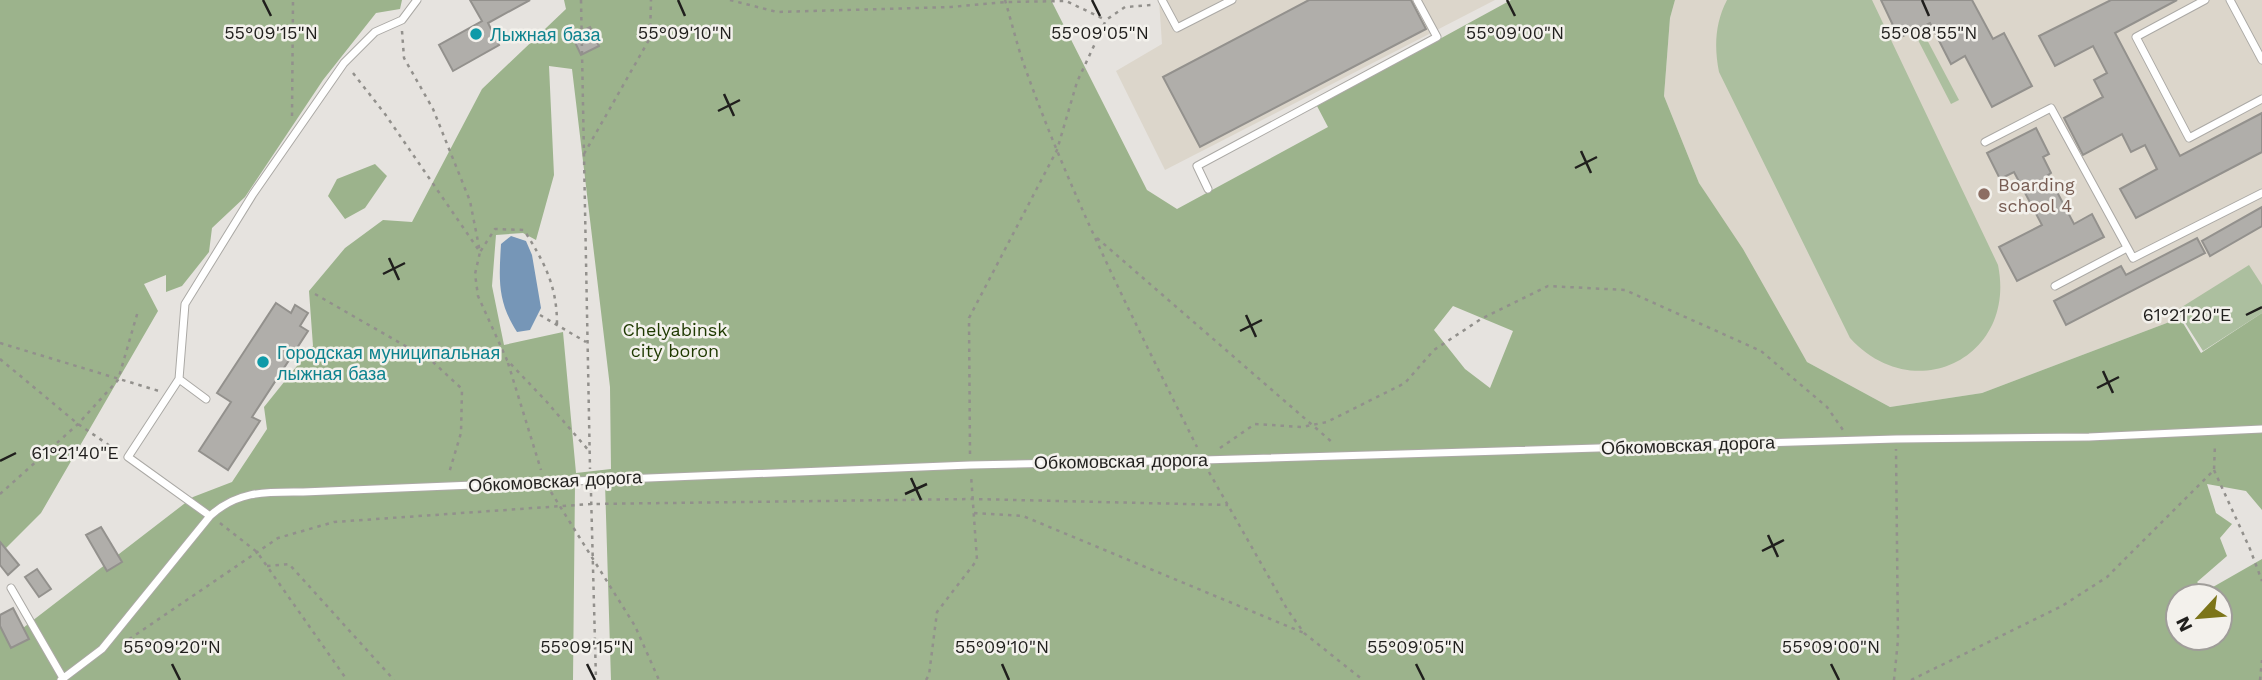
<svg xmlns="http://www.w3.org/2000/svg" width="2262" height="680" viewBox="0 0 2262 680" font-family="'Work Sans',sans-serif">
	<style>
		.built { fill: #dcd6cb }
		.green { fill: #acbf9f }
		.forest { fill: #9cb38c; fill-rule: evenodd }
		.water { fill: #7696b7 }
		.building { fill: #b0aeaa; stroke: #93918d; stroke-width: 2 }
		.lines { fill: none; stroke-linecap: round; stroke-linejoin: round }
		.service-casing { stroke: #aba9a5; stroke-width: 9 }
		.path { stroke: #92908c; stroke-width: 2.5; stroke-dasharray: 3.5 5; stroke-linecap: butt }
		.service { stroke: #fff; stroke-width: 7 }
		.ticks { fill: none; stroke: #201f1d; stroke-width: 2.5 }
		.culture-dot { fill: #0f9aa8; stroke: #f3f1ec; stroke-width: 2.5 }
		.education-dot { fill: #8d6e63; stroke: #f3f1ec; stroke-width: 2.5 }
		.labels { text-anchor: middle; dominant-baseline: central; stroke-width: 5; stroke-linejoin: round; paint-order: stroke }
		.culture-label { font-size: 18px; fill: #0d838f; stroke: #f3f1ec; text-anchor: start }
		.education-label { font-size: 18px; fill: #785e54; stroke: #f3f1ec; text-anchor: start }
		.park-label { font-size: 18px; fill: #1e3900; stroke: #f3f1ec }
		.street-label { font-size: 18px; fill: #201f1d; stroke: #f3f1ec }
		.ticks-label { font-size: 18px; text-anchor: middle; fill: #201f1d; stroke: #f3f1ec; stroke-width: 5; stroke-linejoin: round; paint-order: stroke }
	</style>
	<rect width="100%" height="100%" fill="#e6e3df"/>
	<path class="built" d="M1159,0H1495L1165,170L1116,71L1162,44Z
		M1675,0H2262V305L2180,318L1982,393L1890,407L1807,362L1699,183L1664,96L1670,18Z"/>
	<path class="green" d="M1727,0H1872L1998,265C2017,358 1914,408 1850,338L1719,72C1714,47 1715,23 1727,0Z
		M1925,36L1959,100L1951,104L1918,40Z
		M2249,265L2262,285V313L2203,351L2177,310Z"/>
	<path class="forest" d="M0,0H402L400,9L376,13L323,80L245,197L212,228L209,252L182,286L166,292V275L144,284L158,311L41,513L0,554Z
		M564,0H1051L1147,190L1177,209L1328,127L1317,106L1511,0H1675L1670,18L1664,96L1699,183L1743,249L1807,362L1890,407L1982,393L2180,318L2201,353L2262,313V510L2246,491L2207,484L2216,513L2232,524L2220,538L2227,556L2197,582L2206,591L2262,559V680H611L605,483L575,485L573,680H0V614L23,628L193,497L232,482L267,429L264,407L313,346L309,291L345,248L383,220L412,222L482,89L566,9ZM549,66L572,69L610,387L611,469L576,473L563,332L504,345L492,286L496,235L523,233L536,240L554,175ZM1453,306L1513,331L1490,388L1465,369L1434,330ZM2178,596H2220V638H2178Z
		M375,164L387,176L365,208L345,219L328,196L337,179Z"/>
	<path class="water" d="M511,236L526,241L532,255L541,308L530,330L517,332C497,301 499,279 501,244Z"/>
	<path class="building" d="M470,0H530L488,23L499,45L453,71L439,45L482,21Z
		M1309,0H1411L1426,29L1200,147L1163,77Z
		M1881,0H1972L1993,39L2004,33L2032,86L1992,107L1965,56L1951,64L1930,23L1899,38Z
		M2111,0H2177L2115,33L2180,156L2262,113V152L2136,218L2120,189L2157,169L2145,145L2131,152L2122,134L2083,155L2064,118L2103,97L2094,80L2107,73L2093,46L2055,66L2039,36Z
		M590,27L599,46L581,55L572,36Z
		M2036,128L2049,154L2043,157L2051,173L2048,175L2074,224L2092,214L2104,237L2017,281L1999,247L2042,225L2014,172L2000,179L1987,153Z
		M2262,207V226L2210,256L2202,241Z
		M2197,238L2205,253L2066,325L2054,301L2121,266L2126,275Z
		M276,303L291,313L295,305L308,313L300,326L308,331L252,417L260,421L228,470L199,451L231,402L217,393Z
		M101,527L122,562L107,571L86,535Z
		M0,542L19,565L8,575L0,565Z
		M37,569L51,589L39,597L25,577Z
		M13,608L29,639L11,648L0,626V615Z"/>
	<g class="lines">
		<defs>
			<path id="service" d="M1162,0L1177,28L1232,0
				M2205,0L2136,37L2189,138L2262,99
				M2230,0L2262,60
				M1985,142L2051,108L2133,258L2262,193
				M1208,189L1197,166L1437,37L1417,0
				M2055,286L2127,248
				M179,379L206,399
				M210,516L128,457L179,379L185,304L253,194L344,63L375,32L402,20L417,0
				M11,588L63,678
				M61,680L102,649L210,516C238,490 267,492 303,492L970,465L1203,460L1896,439L2089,437L2262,429"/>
		</defs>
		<use href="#service" class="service-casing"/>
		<path class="path" d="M581,0L590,469
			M730,0L777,12L951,7L1006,2L1066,1L1106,20
			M1005,0C1011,20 1016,41 1023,62C1070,195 1134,321 1197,447
			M402,31L404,58L433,109L470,201L480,252L495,229L524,230C544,262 557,285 557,324
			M353,73L385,114L480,252L475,274L478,296L507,360L546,401L590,452
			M292,116L293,0
			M584,154L650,38L651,0
			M1097,238L1333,443
			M315,294L433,362L462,389L461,433L449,473
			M540,315L586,342
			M0,343L159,391
			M0,359L78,424L119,452
			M508,363L541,470
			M1220,448L1255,424L1302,427L1327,422L1405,383L1434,350L1481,319L1548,286L1625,290L1761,351L1827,407L1843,430
			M970,454L969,318L1057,150L1077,82L1106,20L1125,7L1152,5
			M2214,470L2250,549L2262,581
			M1209,472L1287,609L1304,633L1363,680
			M551,492L635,626L659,680
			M591,493L596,680
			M0,494L78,424L118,380L138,311
			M974,513L1023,516L1304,633
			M220,523L257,552L347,680
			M267,566L289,564L394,680
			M122,644L278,538L334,522L591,504L973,499L1228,505
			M926,680L929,675L937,612L977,560L971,475
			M1894,680L1898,640L1896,449
			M1911,680L2062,606L2107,577L2214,470L2215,444
			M2260,680L2262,660"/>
		<use href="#service" class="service"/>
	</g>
	<path class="ticks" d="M263,0L271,16M678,0L685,16M1092,0L1100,16M1507,0L1515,16M1922,0L1929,16M724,94L734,116M718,111L740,100M1581,151L1591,173M1575,168L1597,157M389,258L399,280M383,274L405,263M1246,315L1256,337M2246,315L2262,307M1240,331L1262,320M2103,371L2113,393M2097,388L2119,377M0,461L16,453M911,478L921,500M905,494L927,484M1768,535L1778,557M1762,551L1784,540M172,664L180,680M587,664L595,680M1002,664L1009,680M1416,664L1424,680M1831,664L1839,680"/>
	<g class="culture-dot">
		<circle cx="476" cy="34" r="7"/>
		<circle cx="263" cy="362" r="7"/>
	</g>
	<circle class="education-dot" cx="1984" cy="194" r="7"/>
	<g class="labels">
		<g class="culture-label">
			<text x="490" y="34">Лыжная база</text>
			<text x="277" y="352">Городская муниципальная<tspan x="277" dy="21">лыжная база</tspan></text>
		</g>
		<g class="education-label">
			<text x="1998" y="184">Boarding<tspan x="1998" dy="21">school 4</tspan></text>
		</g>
		<g class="park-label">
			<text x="675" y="329">Chelyabinsk<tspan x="675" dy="21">city boron</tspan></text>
		</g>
		<g class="street-label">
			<text transform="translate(1688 445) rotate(-2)">Обкомовская дорога</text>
			<text transform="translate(1121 461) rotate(-1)">Обкомовская дорога</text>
			<text transform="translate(555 481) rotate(-3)">Обкомовская дорога</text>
		</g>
	</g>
	<g class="ticks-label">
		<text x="271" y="39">55°09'15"N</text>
		<text x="685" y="39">55°09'10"N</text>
		<text x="1100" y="39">55°09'05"N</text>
		<text x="1515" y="39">55°09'00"N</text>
		<text x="1929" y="39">55°08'55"N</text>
		<text x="2187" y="321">61°21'20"E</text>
		<text x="75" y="459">61°21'40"E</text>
		<text x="172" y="653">55°09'20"N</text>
		<text x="587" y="653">55°09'15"N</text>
		<text x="1002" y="653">55°09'10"N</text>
		<text x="1416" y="653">55°09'05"N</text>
		<text x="1831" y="653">55°09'00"N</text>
	</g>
	<g transform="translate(2199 617) rotate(244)"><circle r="33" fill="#f3f1ec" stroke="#9f9d99" stroke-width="2"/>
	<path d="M0-5L12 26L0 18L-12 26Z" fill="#7c7519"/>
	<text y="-10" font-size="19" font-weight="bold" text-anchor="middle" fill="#201f1d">N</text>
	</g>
</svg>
